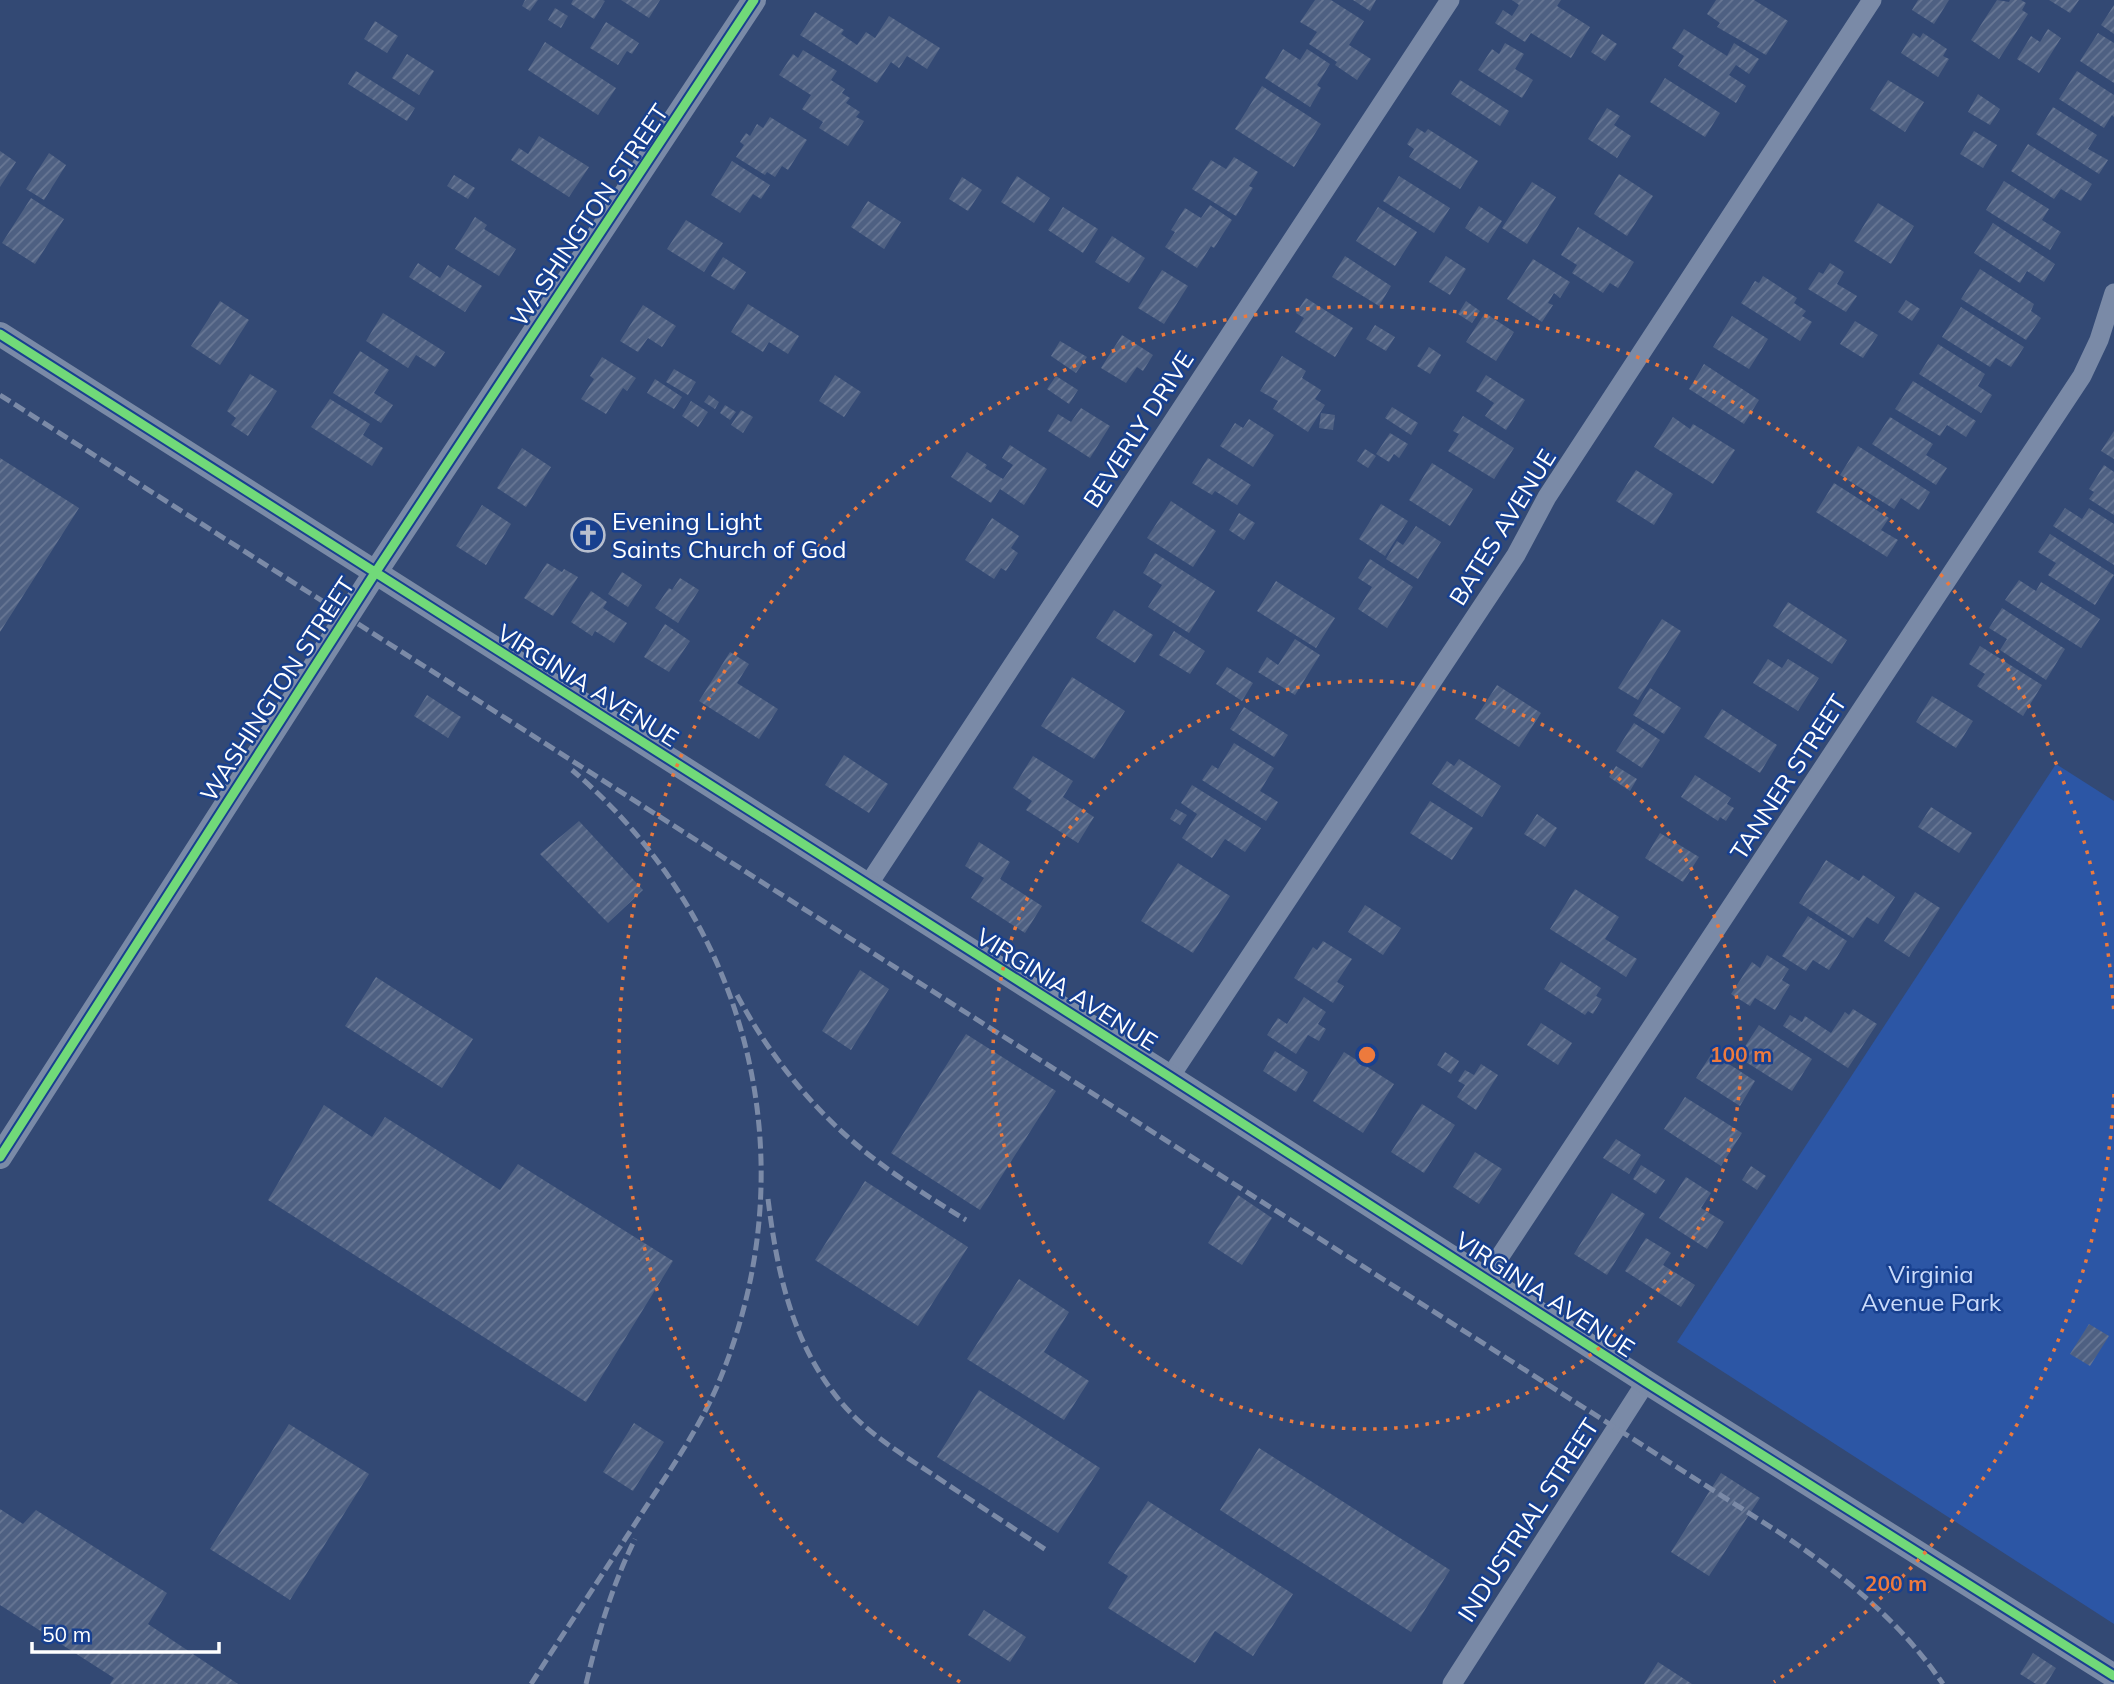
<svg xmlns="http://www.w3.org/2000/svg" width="2114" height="1684" viewBox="0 0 2114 1684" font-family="Mulish,sans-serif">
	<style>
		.green { fill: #2c56a5 }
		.building { fill: url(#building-hatch) }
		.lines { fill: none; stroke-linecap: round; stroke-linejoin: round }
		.minor { stroke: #7a8aa7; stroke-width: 19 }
		.tertiary { stroke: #7a8aa7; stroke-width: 24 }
		.rail { stroke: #7b8aa7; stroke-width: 5; stroke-dasharray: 12 5; stroke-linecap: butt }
		.cycleway-casing { stroke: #18408f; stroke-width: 13 }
		.cycleway { stroke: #71d979; stroke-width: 9 }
		.ring { fill: none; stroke: #ed7a3d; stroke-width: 3.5; stroke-dasharray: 3.5 7 }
		.labels { text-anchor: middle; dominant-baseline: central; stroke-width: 5; stroke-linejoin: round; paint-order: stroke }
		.street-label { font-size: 24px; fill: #fff; stroke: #18408f }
		.poi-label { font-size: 24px; fill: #fff; stroke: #18408f; text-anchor: start }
		.park-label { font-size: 24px; fill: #cbdcfb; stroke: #18408f }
		.centre { fill: #ed7a3d; stroke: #18408f; stroke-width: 3.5 }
		.ring-label { font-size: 21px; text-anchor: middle; font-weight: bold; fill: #ed7a3d; stroke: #18408f; stroke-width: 5; stroke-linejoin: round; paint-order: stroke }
	</style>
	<defs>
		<pattern id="building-hatch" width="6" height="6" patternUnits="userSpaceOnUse" patternTransform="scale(1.75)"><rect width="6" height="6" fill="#4e6082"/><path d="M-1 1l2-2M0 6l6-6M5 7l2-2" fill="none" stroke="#697895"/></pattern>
	</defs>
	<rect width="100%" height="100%" fill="#334974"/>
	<path class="green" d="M2056,764L2114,801V1624L1677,1342Z"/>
	<path class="building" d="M525,0H538L530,11L522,6Z
		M573,0H603L605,1L594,19L571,4Z
		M621,0H660L649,18Z
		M1315,0H1331L1364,21L1349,45L1371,59L1357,80L1335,65L1337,62L1309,44L1317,32L1300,22Z
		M1353,0H1376L1370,11Z
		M1512,0H1561L1557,6L1590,27L1571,58L1531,33L1525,42L1495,23L1503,10L1512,16L1519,5Z
		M1716,0H1754L1788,21L1766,55L1717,27L1720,23L1707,14Z
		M1918,0H1949L1934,24L1912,10Z
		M1997,0L2009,2L2010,0H2021L2026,3L2022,10L2028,14L1999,59L1971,40Z
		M2049,0H2079L2070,13Z
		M2114,5V34L2101,25Z
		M555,8L568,16L561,28L548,20Z
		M815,12L844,30L841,34L857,45L866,32L875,38L889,16L940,48L927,69L907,56L899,68L891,62L877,83L800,35Z
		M375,21L398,36L387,53L364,39Z
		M606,22L639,43L632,54L627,51L618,65L590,48Z
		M1684,29L1727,56L1734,43L1759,59L1749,74L1736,65L1729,75L1746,86L1736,103L1678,66L1684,56L1672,48Z
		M2048,29L2061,38L2039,73L2017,59L2031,36L2040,42Z
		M1913,33L1920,38L1923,33L1947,49L1943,56L1949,59L1938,77L1901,53Z
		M2098,33L2114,43V83L2080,61Z
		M1602,34L1617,44L1605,61L1591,52Z
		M545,42L616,88L598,115L528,70Z
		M1505,43L1524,54L1515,69L1533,80L1522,98L1478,70L1492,49L1499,54Z
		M1283,49L1300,60L1307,49L1330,64L1317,85L1321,88L1310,107L1265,78Z
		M803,50L837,71L831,80L845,89L842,93L850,98L846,103L860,112L856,117L864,121L848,146L819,128L823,122L802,109L811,95L779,75L793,54L798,58Z
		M407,54L434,71L419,95L392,78Z
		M356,71L415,108L407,121L348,84Z
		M2077,71L2114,95V117L2112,115L2104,128L2059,99Z
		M1665,78L1720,113L1705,137L1650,102Z
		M1460,80L1509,111L1500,126L1451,94Z
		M1888,80L1924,102L1905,132L1870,109Z
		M1262,86L1321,124L1294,167L1235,129Z
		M1978,94L2000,109L1990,125L1968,112Z
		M2053,107L2097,135L2088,149L2108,160L2099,174L2036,134Z
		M1607,108L1620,116L1614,125L1631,136L1617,158L1588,139Z
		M770,117L807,140L788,170L782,166L775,177L767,172L765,175L736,157L744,145L740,142L746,133L750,136L757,124L763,128Z
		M1417,128L1425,133L1428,129L1478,161L1460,189L1409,157L1414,149L1407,144Z
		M1974,131L1997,145L1983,168L1960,154Z
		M539,136L589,167L569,197L511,160L519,148L528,154Z
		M2028,144L2092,184L2081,201L2061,189L2054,199L2011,171Z
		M0,151L16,162L0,187Z
		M49,153L66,165L44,200L26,189Z
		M1234,157L1258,172L1249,186L1253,188L1236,216L1192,189L1211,160L1226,169Z
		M732,161L770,185L761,199L753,194L740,213L711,195Z
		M1619,174L1653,196L1627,236L1594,214Z
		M454,175L475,188L468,199L447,186Z
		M1017,176L1050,198L1034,223L1001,202Z
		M1399,176L1450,208L1434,233L1383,201Z
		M962,177L982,190L968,211L949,199Z
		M2004,181L2049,209L2042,220L2061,232L2050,250L1986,210Z
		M1532,182L1556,197L1527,244L1502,228Z
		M31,198L64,219L35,264L2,243Z
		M868,201L901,222L884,249L851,227Z
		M1878,203L1914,226L1891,264L1854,241Z
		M1210,205L1232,220L1214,248L1211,246L1197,268L1165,247L1175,232L1171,230L1185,208L1201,218Z
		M1479,206L1502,221L1488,243L1465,228Z
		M1063,207L1098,229L1083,253L1048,230Z
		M1378,207L1417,232L1395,266L1356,241Z
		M475,217L487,225L484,229L516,249L499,276L455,249Z
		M686,220L723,243L704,272L667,249Z
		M1993,223L2055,264L2044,282L2027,271L2020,283L1974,253Z
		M1578,227L1634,262L1618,288L1610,283L1603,293L1572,273L1577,265L1561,255Z
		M1112,236L1145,258L1129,283L1095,262Z
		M1345,256L1391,286L1379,306L1332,277Z
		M1446,256L1466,269L1450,295L1429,282Z
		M723,257L746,272L734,290L711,276Z
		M1533,259L1570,282L1560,298L1554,293L1548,303L1553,305L1542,322L1507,299Z
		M418,263L440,278L448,265L482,286L465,312L409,277Z
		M1830,263L1844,272L1837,284L1857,296L1846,312L1808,289L1819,272L1823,274Z
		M1980,269L2034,304L2031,311L2041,318L2026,340L1961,299Z
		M1162,270L1188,286L1164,324L1138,308Z
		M1763,276L1797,298L1794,303L1806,311L1802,316L1812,322L1800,341L1741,303L1755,281L1759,283Z
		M1306,298L1353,328L1335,357L1295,332L1304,318L1296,313Z
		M1906,300L1920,309L1912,321L1898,312Z
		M220,301L249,320L220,365L191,346Z
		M1466,301L1480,311L1472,323L1458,314Z
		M748,304L799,336L788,354L769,342L763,352L731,332Z
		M643,305L676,326L662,347L648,338L638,352L620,341Z
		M1961,307L2024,347L2011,367L1996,358L1990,367L1942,337Z
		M383,313L445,352L435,367L416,355L408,368L366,341Z
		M1485,313L1514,332L1496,361L1466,342Z
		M1732,316L1768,339L1749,369L1713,347Z
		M1855,321L1878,335L1863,358L1840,344Z
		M1375,325L1395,337L1386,351L1366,339Z
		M1122,335L1153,355L1143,371L1137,367L1126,383L1101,368Z
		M1060,341L1087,357L1076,373L1051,356Z
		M1938,344L1985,374L1978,386L1992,395L1981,413L1919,374Z
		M1429,347L1441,355L1430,374L1417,366Z
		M360,351L389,370L374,393L393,405L381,423L333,393Z
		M1282,356L1306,371L1302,378L1321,390L1315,399L1325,405L1308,432L1273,409L1278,401L1260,391Z
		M602,357L636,378L627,391L623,388L606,414L581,399L594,379L590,376Z
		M1704,364L1759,400L1744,424L1689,389Z
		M674,369L696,382L688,395L666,382Z
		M250,374L277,391L248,436L231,425L236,418L227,411Z
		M835,375L861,392L844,417L819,401Z
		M1486,375L1525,400L1506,430L1485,416L1494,403L1476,391Z
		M1056,376L1078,390L1069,404L1047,389Z
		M655,379L682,397L674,409L647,393Z
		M1913,381L1976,421L1966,437L1947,425L1940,436L1895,409Z
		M709,395L719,402L715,409L704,402Z
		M330,399L370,424L363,435L383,448L372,466L311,427Z
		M691,401L708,412L698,427L682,416Z
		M725,405L736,412L730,420L720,413Z
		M1392,407L1418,423L1411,435L1385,418Z
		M1081,408L1110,426L1090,458L1048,431L1058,414L1071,422Z
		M741,410L753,417L743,433L731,425Z
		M1321,413L1335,415L1333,430L1319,428Z
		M1463,416L1514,448L1494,479L1448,451L1459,434L1453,431Z
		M1673,417L1690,429L1693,424L1735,450L1713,484L1654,447Z
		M1890,417L1933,444L1926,455L1947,468L1936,485L1872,444Z
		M1249,419L1274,435L1253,467L1220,446L1235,423L1243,428Z
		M2114,431V459L2101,451Z
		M1390,433L1408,444L1399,458L1394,454L1389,462L1376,454Z
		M1010,445L1047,469L1024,505L1000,489L991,503L951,477L967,452L987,465L985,468L1003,479L1013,465L1002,458Z
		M1858,446L1930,492L1919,510L1901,498L1894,509L1840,475Z
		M522,448L551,467L526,507L497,488Z
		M1365,449L1376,456L1368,468L1357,461Z
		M0,458L79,508L0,632Z
		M1208,458L1251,485L1237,505L1215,491L1212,495L1192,483Z
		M1432,463L1473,489L1450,526L1409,500Z
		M2104,465L2114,472V515L2089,499L2094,492L2089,489Z
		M1636,470L1673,494L1654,525L1616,501Z
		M1834,483L1889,518L1881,530L1898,540L1887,557L1816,512Z
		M1171,501L1216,531L1193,567L1147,538Z
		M1381,504L1408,521L1385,556L1359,539Z
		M482,505L511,524L486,565L456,546Z
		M2065,508L2082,519L2089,508L2114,524V565L2053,526Z
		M1239,513L1255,523L1244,540L1229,530Z
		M992,518L1019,536L1011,548L1018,553L1006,571L1001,568L994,579L965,560Z
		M1416,526L1441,542L1418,579L1386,559L1397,541L1403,545Z
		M2050,534L2114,575L2095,605L2048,575L2056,563L2038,552Z
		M1155,553L1215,591L1189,633L1148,607L1162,585L1143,573Z
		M1370,559L1413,587L1387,628L1358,609L1372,587L1358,578Z
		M547,563L562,572L564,569L578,577L553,616L524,598Z
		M622,572L642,585L628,607L608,594Z
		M680,578L699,590L678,623L655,608L669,588L672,590Z
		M2019,580L2036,591L2041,582L2100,619L2081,648L2005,600Z
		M1276,581L1335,618L1316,648L1257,611Z
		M591,591L607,602L603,608L627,623L614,643L595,631L592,636L571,622Z
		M1788,602L1847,640L1832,664L1773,626Z
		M2002,608L2065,649L2046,680L2000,650L2007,639L1989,628Z
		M1114,610L1153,635L1135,663L1096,638Z
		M1662,619L1681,631L1638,700L1618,688Z
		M665,624L690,641L669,672L644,657Z
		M1174,631L1205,651L1190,674L1159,655Z
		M1295,639L1320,655L1295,695L1258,672L1267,657L1278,665Z
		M1980,646L2042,685L2023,716L1977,686L1985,674L1969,664Z
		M730,652L749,664L737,683L778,709L759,739L699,701Z
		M1768,659L1782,668L1788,659L1819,678L1798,711L1753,683Z
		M1227,667L1253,683L1242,701L1216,684Z
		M1072,677L1125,711L1094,759L1041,726Z
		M1497,685L1541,713L1519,747L1475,719Z
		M1650,688L1681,708L1664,734L1633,715Z
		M427,695L461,717L448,738L414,716Z
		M1932,696L1973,721L1956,748L1916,722Z
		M1244,707L1288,735L1274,757L1230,729Z
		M1722,709L1777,745L1760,773L1704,737Z
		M1634,723L1660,740L1642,768L1616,751Z
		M1234,743L1274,768L1260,791L1278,802L1266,821L1202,780L1212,765L1218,769Z
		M844,755L888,784L869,813L825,785Z
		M1033,756L1073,781L1063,797L1094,817L1078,843L1026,810L1032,801L1013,788Z
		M1459,759L1501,786L1482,817L1432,784L1447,761L1454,766Z
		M1616,766L1637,779L1630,791L1609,777Z
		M1695,775L1731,798L1727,804L1734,808L1726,821L1720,817L1718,821L1681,797Z
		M1192,785L1261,828L1245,852L1225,839L1212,858L1182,838L1197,814L1181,803Z
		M1430,801L1473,828L1452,860L1410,833Z
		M1931,807L1972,833L1959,853L1918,827Z
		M1176,809L1187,815L1180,825L1170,819Z
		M1537,814L1557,828L1545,847L1524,834Z
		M579,821L643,890L608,923L540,854Z
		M1660,833L1699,857L1683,882L1645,858Z
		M979,842L1010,862L1000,879L1042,906L1025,933L971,898L984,878L965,866Z
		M1826,860L1859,881L1863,875L1895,897L1878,924L1867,917L1853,938L1799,903Z
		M1178,863L1230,896L1193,953L1141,921Z
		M1575,889L1619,917L1605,939L1637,959L1626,977L1550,929Z
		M1915,892L1940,908L1909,957L1884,941Z
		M1365,905L1401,928L1383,955L1348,932Z
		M1808,916L1847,941L1829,970L1813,960L1806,971L1782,956Z
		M1323,941L1352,959L1337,982L1344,986L1333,1003L1294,978L1313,947L1317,950Z
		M1767,955L1789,969L1782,980L1790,985L1775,1010L1755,998L1750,1006L1731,994L1752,962L1760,968Z
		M1561,962L1601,988L1596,996L1602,999L1593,1014L1588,1011L1585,1015L1544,989Z
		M860,970L889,989L851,1050L822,1031Z
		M376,977L473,1039L442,1088L345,1026Z
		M1304,997L1326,1012L1318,1024L1326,1029L1319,1041L1308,1035L1296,1054L1267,1035L1278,1018L1287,1024Z
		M1853,1009L1877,1024L1848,1068L1783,1026L1790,1015L1802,1022L1805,1016L1831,1033L1845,1012L1849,1015Z
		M1541,1023L1572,1043L1558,1065L1527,1045Z
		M1759,1025L1812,1059L1792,1091L1738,1057Z
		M966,1034L1056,1091L980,1210L891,1153Z
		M1275,1051L1308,1072L1296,1092L1263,1071Z
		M1344,1052L1394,1084L1363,1133L1313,1101Z
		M1445,1052L1459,1061L1451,1074L1437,1065Z
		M1712,1053L1755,1081L1740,1106L1696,1078Z
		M1481,1064L1498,1075L1476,1110L1457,1097L1465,1085L1458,1081L1465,1070L1474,1075Z
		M1685,1097L1742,1133L1721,1166L1664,1129Z
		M1422,1104L1455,1125L1424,1173L1391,1152Z
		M324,1105L372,1137L385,1117L500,1190L518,1164L673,1261L586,1402L268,1200Z
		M1616,1139L1641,1155L1629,1174L1603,1158Z
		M1475,1152L1502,1169L1479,1204L1453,1187Z
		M1641,1165L1665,1180L1656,1194L1633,1179Z
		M1751,1166L1766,1176L1757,1190L1742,1180Z
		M1686,1177L1711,1193L1701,1208L1724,1222L1707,1249L1659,1218Z
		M865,1181L968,1247L918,1326L815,1260Z
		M1612,1193L1645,1214L1607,1275L1574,1254Z
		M1238,1195L1272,1218L1242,1265L1208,1243Z
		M1646,1238L1671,1253L1663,1265L1695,1285L1681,1307L1625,1271Z
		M1019,1279L1069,1312L1044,1352L1089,1381L1064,1420L967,1359Z
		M2089,1324L2109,1336L2090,1366L2070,1354Z
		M979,1390L1100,1468L1058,1533L937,1457Z
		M634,1423L664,1442L633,1491L603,1472Z
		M289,1424L369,1474L290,1600L210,1549Z
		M1259,1448L1450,1570L1411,1632L1220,1510Z
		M1721,1473L1760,1498L1709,1576L1671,1552Z
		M1148,1501L1293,1594L1253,1656L1215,1631L1195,1663L1108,1608L1128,1576L1108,1563Z
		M0,1509L23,1524L36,1510L167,1593L148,1624L238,1684H110L114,1678L0,1605Z
		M984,1610L1026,1637L1010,1662L968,1635Z
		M2033,1653L2056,1668L2046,1684H2036L2020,1674Z
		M1658,1662L1692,1684H1644Z"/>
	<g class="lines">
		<path class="minor" d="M868,885L1450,0
			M1170,1077L1516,555L1547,497L1872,0
			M1485,1279L2082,376L2099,340L2114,293
			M1452,1684L1646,1382"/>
		<path class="tertiary" d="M0,334L1170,1077L1646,1382L2114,1676
			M0,1157L375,573L754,0"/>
		<path class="rail" d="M0,395L1780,1533C1843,1575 1900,1621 1943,1684
			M737,995C770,1057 817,1115 873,1158C903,1181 935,1201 966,1220
			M768,1199C777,1272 792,1343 840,1401C866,1433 902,1454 935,1476C972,1501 1009,1525 1046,1550
			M531,1684C567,1628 604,1572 640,1516C668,1473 698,1431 718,1384C810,1166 752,923 572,770
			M586,1684C598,1633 612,1586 635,1539"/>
		<defs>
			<path id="cycleway" d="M0,334L1170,1077L1646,1382L2114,1676
				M0,1157L375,573L754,0"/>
		</defs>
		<use href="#cycleway" class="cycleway-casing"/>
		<use href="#cycleway" class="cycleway"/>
	</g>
	<g class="ring">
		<circle cx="1367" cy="1055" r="374"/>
		<path d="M2114 1094A748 748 0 0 1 1774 1682M960 1682A748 748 0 1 1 2114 1016"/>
	</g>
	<defs>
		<symbol id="church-ring" viewBox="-11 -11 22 22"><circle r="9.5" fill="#18408f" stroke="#b8bfce" stroke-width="1.5"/><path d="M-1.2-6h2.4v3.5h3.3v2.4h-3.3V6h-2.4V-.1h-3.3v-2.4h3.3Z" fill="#b8bfce"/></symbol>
	</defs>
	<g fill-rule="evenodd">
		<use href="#church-ring" x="569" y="516" width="38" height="38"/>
	</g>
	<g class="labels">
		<g class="street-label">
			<text transform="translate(589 215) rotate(-56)">WASHINGTON STREET</text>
			<text transform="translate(1138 429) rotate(-57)">BEVERLY DRIVE</text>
			<text transform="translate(1502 527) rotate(-58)">BATES AVENUE</text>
			<text transform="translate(588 685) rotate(32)">VIRGINIA AVENUE</text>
			<text transform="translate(277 689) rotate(-57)">WASHINGTON STREET</text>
			<text transform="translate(1788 777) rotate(-57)">TANNER STREET</text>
			<text transform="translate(1067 989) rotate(32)">VIRGINIA AVENUE</text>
			<text transform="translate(1545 1294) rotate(33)">VIRGINIA AVENUE</text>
			<text transform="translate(1528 1520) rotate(-57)">INDUSTRIAL STREET</text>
		</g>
		<g class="poi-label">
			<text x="612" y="521">Evening Light<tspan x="612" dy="28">Saints Church of God</tspan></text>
		</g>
		<g class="park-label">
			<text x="1931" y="1274">Virginia<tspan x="1931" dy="28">Avenue Park</tspan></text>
		</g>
	</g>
	<circle cx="1367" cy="1055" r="10" class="centre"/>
	<g class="ring-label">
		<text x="1741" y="1062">100 m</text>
		<text x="1896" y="1591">200 m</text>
	</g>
	<path d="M32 1642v10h187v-10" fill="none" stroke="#ffffff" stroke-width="3.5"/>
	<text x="42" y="1642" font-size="21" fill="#ffffff" stroke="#18408f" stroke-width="5" paint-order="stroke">50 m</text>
</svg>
